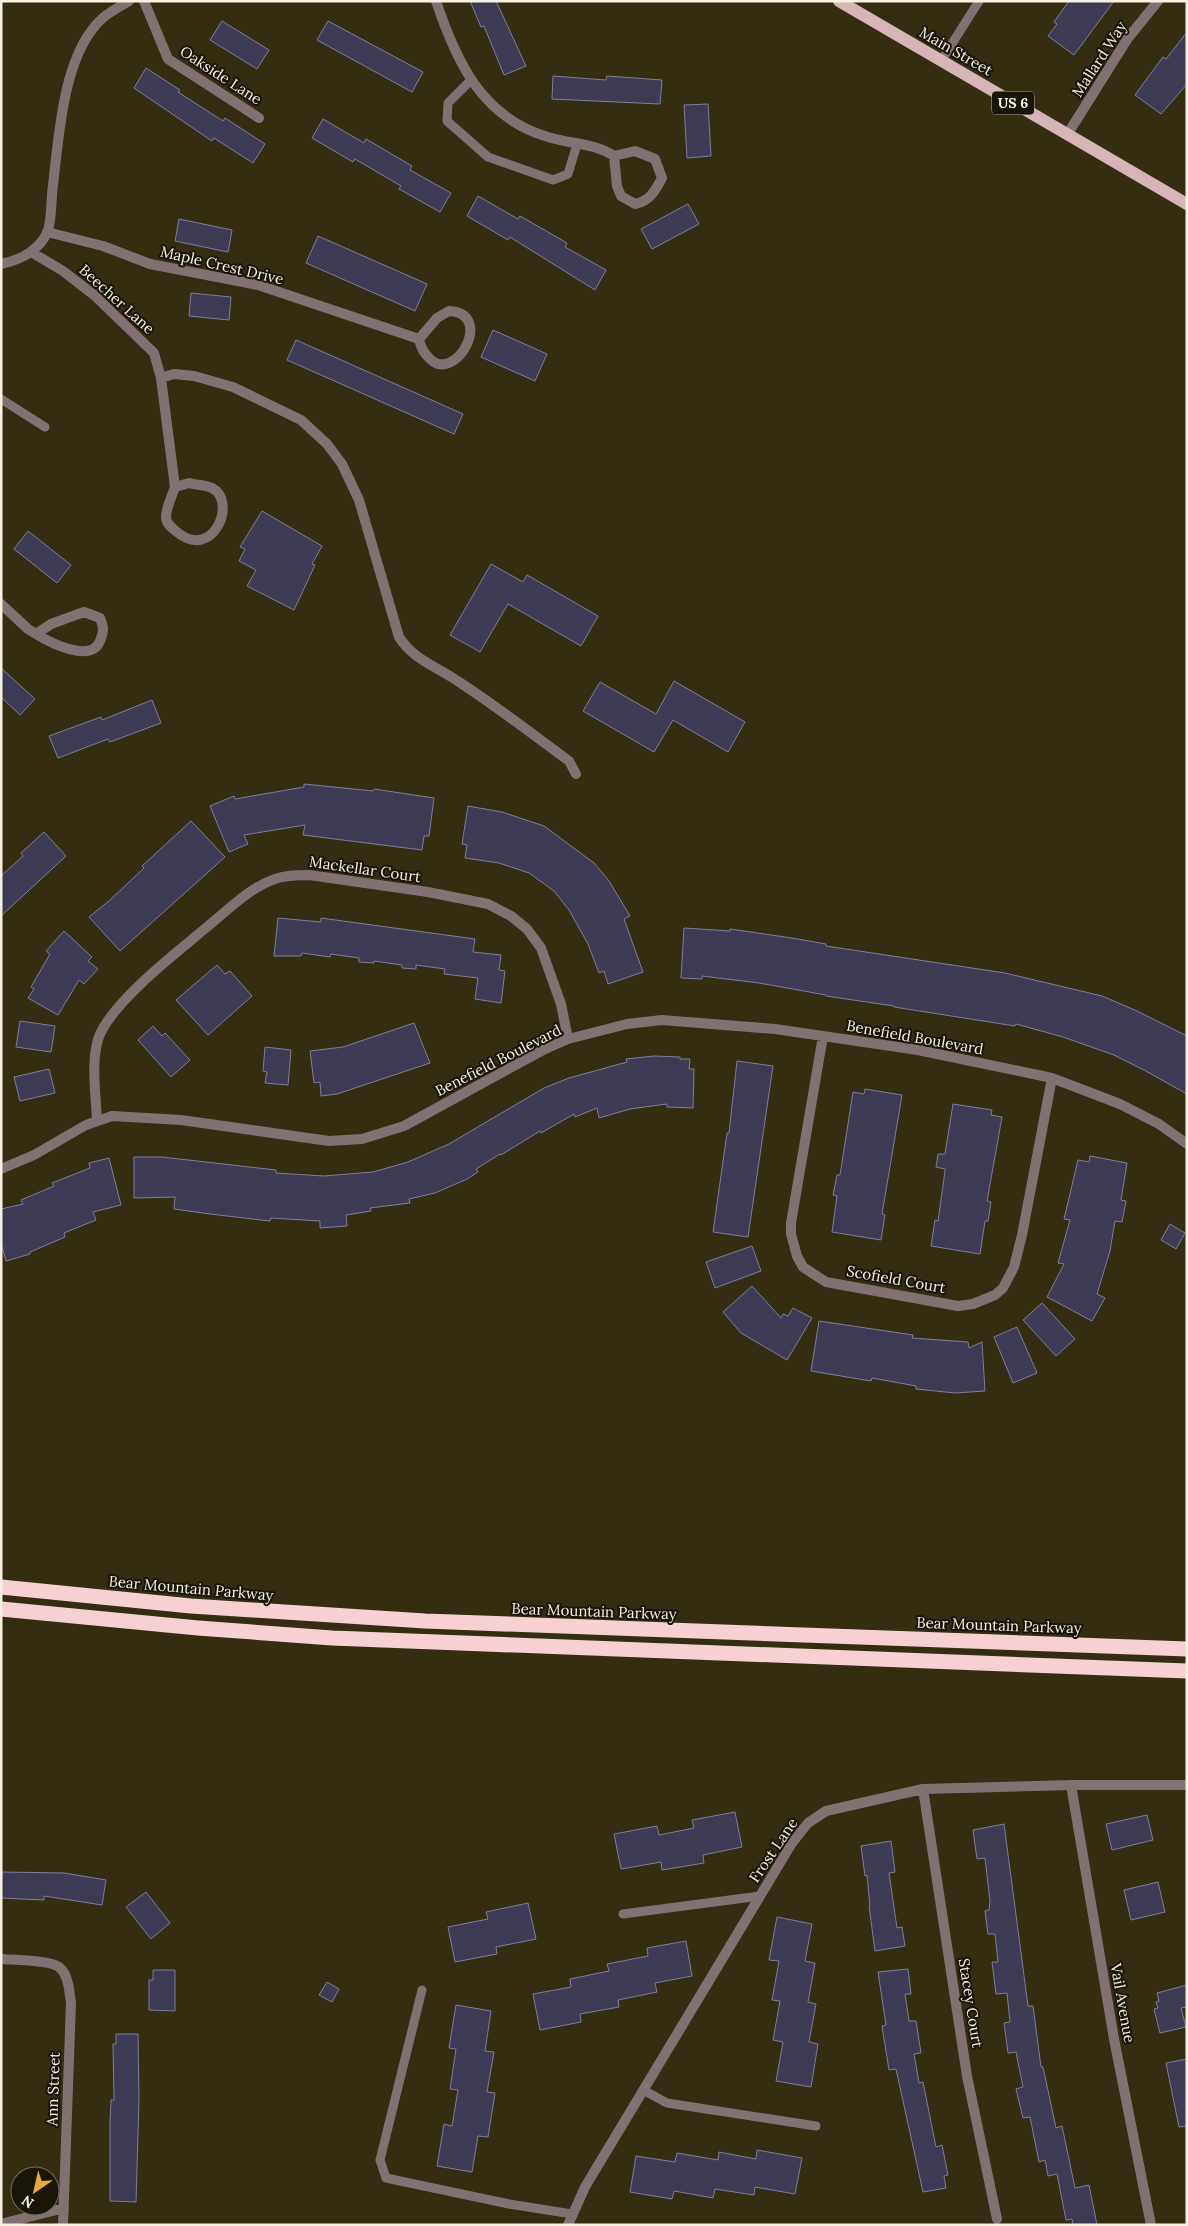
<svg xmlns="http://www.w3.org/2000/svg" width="1188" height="2226" viewBox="0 0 1188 2226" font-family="Lora,serif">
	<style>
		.building { fill: #3d3b54; stroke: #7e7d9b }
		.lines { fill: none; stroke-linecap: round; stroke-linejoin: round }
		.lane { stroke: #817172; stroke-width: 9 }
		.street { stroke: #817172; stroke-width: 10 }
		.primary { stroke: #d5b5b7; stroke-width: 12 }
		.highway { stroke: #f6d0d2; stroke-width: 15 }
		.labels { text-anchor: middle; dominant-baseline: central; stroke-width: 4; stroke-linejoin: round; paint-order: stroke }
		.shield { fill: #191509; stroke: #b4afa0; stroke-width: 1 }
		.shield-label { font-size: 14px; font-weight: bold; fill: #f6f1e1 }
		.street-label { font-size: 15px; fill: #f6f1e1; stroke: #191509 }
	</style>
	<rect width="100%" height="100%" fill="#352d11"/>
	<path class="building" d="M470,1H496L526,66L504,75L484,26L481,27Z
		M1069,1H1114L1074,55L1048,36L1057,24L1054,22Z
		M222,21L269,50L257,69L210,40Z
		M328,21L423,72L412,92L317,40Z
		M1187,32V84L1161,114L1135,95L1163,57L1166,59Z
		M146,68L180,90L178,92L223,121L225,118L265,144L253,163L214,138L212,141L134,88Z
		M553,76L606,80L607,76L662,80L660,104L552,99Z
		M708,104L711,156L687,158L684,105Z
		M323,119L364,143L366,139L412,166L410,170L451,193L440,212L399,189L401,186L355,159L353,162L312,138Z
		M478,196L518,219L520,216L567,243L565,247L606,270L595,290L510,237L508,240L467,216Z
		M688,204L699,224L652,249L641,229Z
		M179,219L232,230L228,252L175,241Z
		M318,236L427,284L415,311L306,263Z
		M191,293L231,297L229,320L189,316Z
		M493,330L547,354L535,381L481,357Z
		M296,340L463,414L454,434L287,360Z
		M262,511L322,546L312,564L315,565L294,610L247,586L256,570L239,561L245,549L240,547Z
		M28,531L71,565L57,583L14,549Z
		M491,564L523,582L527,575L598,616L581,646L508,604L480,652L450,635Z
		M1,668L35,699L20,715L1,697Z
		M674,681L745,722L728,752L673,720L654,752L583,711L600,682L656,714Z
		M152,700L161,723L110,742L108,739L58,758L49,736L101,717L102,720Z
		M304,784L373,791L374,789L434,798L429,836H424L422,850L303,835L305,825L244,835L248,844L229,852L210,806L234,796L235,799L304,787Z
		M468,806L502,812L544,826L594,863L609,881L630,916L624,919L643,972L608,984L604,971L599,973L588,944L569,910L554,891L529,873L499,863L465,858L467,845L462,844Z
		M191,821L225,857L120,951L89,917L109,901L144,868L142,866Z
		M44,832L66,856L1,916V876L23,856L21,853Z
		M278,918L321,922V918L475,939L473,952L501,955L499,970L505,971L501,1003L475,999L478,978L444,974L445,969L416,965V969L402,968V965L374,961V963L359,962V958L331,954L330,957L302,953L301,956H274Z
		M684,928L730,931V929L792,938L826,944V946L1005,973L1102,996L1137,1011L1187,1036V1094L1144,1070L1114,1055L1063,1037L1016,1024L1015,1026L894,1007V1006L826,996V995L759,983L702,976V979L681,978Z
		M64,931L92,957L88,961L98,969L84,984L79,980L58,1015L28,998L34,989L31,987L50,954L46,951Z
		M217,965L225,974L230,971L252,996L208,1035L176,1000Z
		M20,1021L55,1026L51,1052L16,1047Z
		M414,1023L430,1063L337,1094L321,1096L320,1082L314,1083L310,1051L343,1047Z
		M153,1026L162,1036L165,1033L190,1060L171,1077L138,1040Z
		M265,1047L291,1050L288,1085L265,1083L267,1072L263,1071Z
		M654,1056L680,1057V1059H690L689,1069H694L693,1108L667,1107V1104L630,1109L599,1118L597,1108L575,1117L574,1114L541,1133L540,1131L501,1155L500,1154L476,1169L478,1172L467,1179L435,1193L409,1199L410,1203L370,1208L371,1211L346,1215L347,1226L320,1228V1221L271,1218L270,1221L210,1214L174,1209L175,1197L134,1198V1157H162L276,1170V1173L324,1176L373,1172L408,1162L449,1144L544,1088L569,1078L627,1062L626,1059Z
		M737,1061L773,1066L748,1237L713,1232L727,1133H729Z
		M49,1069L55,1093L20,1101L14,1077Z
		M865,1089L902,1095L882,1214L885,1215L881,1240L832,1232L837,1196L833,1195L837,1175H840L853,1092L864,1094Z
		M953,1104L992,1110L991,1115L1002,1117L987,1201L991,1202L988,1221H985L980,1254L931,1246L935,1220L938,1221L945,1171V1169L936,1167L938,1154H945Z
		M1090,1156L1127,1163L1121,1200L1126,1201L1122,1222L1115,1221L1110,1251L1097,1294L1105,1298L1092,1321L1047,1297L1064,1264L1058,1263L1070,1220L1064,1219L1078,1160L1089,1162Z
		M109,1158L121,1205L93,1212L96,1220L64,1233L65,1237L30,1252V1254L6,1261L1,1243V1209L23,1204L21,1200L54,1186L52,1183L90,1168L89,1163Z
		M1170,1224L1185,1233L1176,1249L1161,1240Z
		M752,1246L761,1271L715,1288L706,1262Z
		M752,1286L781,1318L783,1314L788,1316L793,1308L812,1318L787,1360L741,1333L723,1312Z
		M1042,1303L1075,1339L1056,1356L1023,1320Z
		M819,1321L913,1335L912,1338L968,1342L969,1348L982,1342L985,1391L955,1393L916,1389V1386L872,1378L871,1381L811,1371Z
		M1017,1327L1037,1373L1013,1383L994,1337Z
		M735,1812L742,1847L703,1855L704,1863L662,1870L661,1862L621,1869L614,1834L657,1826L659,1835L694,1828L692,1820Z
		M1147,1815L1153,1840L1112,1850L1106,1824Z
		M1004,1824L1028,2006H1033L1041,2067H1043L1056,2128L1062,2126L1075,2188L1089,2185L1097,2225H1073L1072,2219L1066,2220L1057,2174L1048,2176L1045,2160L1039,2162L1030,2117L1023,2118L1016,2089L1023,2087L1016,2052L1008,2053L1004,2023L1010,2022L1007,1993L996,1994L992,1962H998L995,1934H988L985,1911L989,1910L990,1901L985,1858L977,1859L973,1830Z
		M891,1841L895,1872L889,1873L897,1928L902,1927L905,1946L875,1951L869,1906H870L867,1875L865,1876L861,1846Z
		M2,1872L64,1873L106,1880L102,1905L44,1896V1900L1,1898Z
		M1158,1882L1165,1912L1131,1920L1124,1890Z
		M146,1892L170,1923L151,1939L126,1907Z
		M528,1903L536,1939L496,1947L497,1954L455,1962L448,1927L488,1919L486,1912Z
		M777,1917L812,1924L805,1961L815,1963L808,2002L816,2004L809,2042L818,2044L811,2087L776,2081L783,2042L773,2040L780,2001L772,2000L779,1961L769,1960Z
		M686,1941L692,1976L655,1983L657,1992L618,2000L619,2007L580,2014L581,2022L540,2030L533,1994L571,1987L570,1979L609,1971L607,1964L648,1956L647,1948Z
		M908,1969L911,1994H905L909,2021H916L921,2053L914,2054L919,2083L923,2082L936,2147L942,2145L948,2175L944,2176L946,2188L923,2192L896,2069L889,2070L882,2026L886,2025L878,1972Z
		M153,1970H175V2011L149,2010V1980H153Z
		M327,1982L339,1989L332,2002L319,1995Z
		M1187,1985V2007L1181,2008L1186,2027L1160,2033L1154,2009L1158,2008L1156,2002L1159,2001L1157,1993Z
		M456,2005L491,2011L485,2051L494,2052L487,2092L495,2093L488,2137L478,2136L472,2172L437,2166L444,2124L452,2126L458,2090L450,2089L456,2049L449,2048Z
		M116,2034H138L139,2100L136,2202L110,2201V2122L111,2100H114L113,2044H116Z
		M1187,2059V2126L1179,2127L1166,2063Z
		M757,2150L802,2158L795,2194L755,2187L754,2195L715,2189L713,2198L674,2191L672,2199L630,2192L636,2156L675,2162L677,2153L718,2160L719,2152L756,2159Z"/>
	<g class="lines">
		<path class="lane" d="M941,61L979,1
			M471,80L448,103L447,121L488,157L553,180L568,174L577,144
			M1,399L45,427
			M623,1914L760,1896
			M422,1990L380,2160L386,2178L509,2204L572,2214
			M643,2090L667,2103L816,2126"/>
		<path class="street" d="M144,1L168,59L259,118
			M436,1C456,61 482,118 548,137C570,144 595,143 614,156
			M1067,135L1128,38L1158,1
			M635,151L655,159L662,178C655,191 650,201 635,204L621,196L617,186L614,156Z
			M47,232L103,246L150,264L258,285L419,339
			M31,252L63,271L94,295L154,353L161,378L175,487
			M1,264C20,260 38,251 47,233C52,222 51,198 53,185C59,136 63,51 104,17C111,11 121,6 129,1
			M449,311C495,313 456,384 430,359C423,352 421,348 419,339L437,318Z
			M161,378L174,374L194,376L233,387L301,420L327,444L342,464L359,500L399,637C413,659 435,666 456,680C495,705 532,734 569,761L576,774
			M189,483C196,485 206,485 212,488C238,501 213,562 177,532C172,528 166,524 166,517C166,508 172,496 175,487Z
			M1,604L28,629L36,634
			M84,612L100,618C104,628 104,631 100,641C91,664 49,642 36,634L51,624Z
			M823,1036L791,1223V1234L797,1256L803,1267L826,1282L958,1306L973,1304L995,1295L1003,1288L1014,1267L1022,1235L1052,1078
			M97,1121C96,1096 90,1057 100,1034C117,998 176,953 207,927C228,910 249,888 275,879C286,875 297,875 309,875L428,892L488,904L511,916L527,929L541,948L561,1004L568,1039
			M1,1169L34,1155L86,1125L112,1116L181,1120L329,1141L362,1139L404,1126L543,1050L568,1039L627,1024L662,1020L775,1029L918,1050L1052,1078L1120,1104L1159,1124L1187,1144
			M1071,1785L1114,2039L1151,2225
			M923,1789L967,2076L997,2219
			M1,1959C13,1960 50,1960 59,1967C69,1975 69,1991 71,2003L63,2225
			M1,2224L64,2208
			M568,2225L585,2187L792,1843L808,1823L826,1811L923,1789L1071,1785H1187"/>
		<path class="primary" d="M839,1L1187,204"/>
		<path class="highway" d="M1,1587L191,1606L425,1621L1187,1649
			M1,1609L198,1628L332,1638L1187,1671"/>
	</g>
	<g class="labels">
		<rect class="shield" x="992" y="91.5" width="42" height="23" rx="4"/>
		<g class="shield-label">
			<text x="1013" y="103">US 6</text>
		</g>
		<g class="street-label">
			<text transform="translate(956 51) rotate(30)">Main Street</text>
			<text transform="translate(1099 59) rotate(-57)">Mallard Way</text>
			<text transform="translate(221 75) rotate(33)">Oakside Lane</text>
			<text transform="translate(222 265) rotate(13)">Maple Crest Drive</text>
			<text transform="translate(117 299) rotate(42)">Beecher Lane</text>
			<text transform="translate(365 869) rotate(8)">Mackellar Court</text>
			<text transform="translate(915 1037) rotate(10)">Benefield Boulevard</text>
			<text transform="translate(498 1060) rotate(-27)">Benefield Boulevard</text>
			<text transform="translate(896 1279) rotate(10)">Scofield Court</text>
			<text transform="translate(191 1588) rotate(5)">Bear Mountain Parkway</text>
			<text transform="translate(594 1611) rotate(2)">Bear Mountain Parkway</text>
			<text transform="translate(999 1625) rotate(2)">Bear Mountain Parkway</text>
			<text transform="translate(773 1850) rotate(-56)">Frost Lane</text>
			<text transform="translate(971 2003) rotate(81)">Stacey Court</text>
			<text transform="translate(1123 2003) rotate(80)">Vail Avenue</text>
			<text transform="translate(53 2089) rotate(-88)">Ann Street</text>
		</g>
	</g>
	<rect width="1188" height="2226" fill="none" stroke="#f6f1e1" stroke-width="5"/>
	<g transform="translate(35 2191) rotate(214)"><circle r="24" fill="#191509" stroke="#716d5f"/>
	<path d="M0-4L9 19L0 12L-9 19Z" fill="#eaaa39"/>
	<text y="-8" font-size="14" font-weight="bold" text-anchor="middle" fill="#f6f1e1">N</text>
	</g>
</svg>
